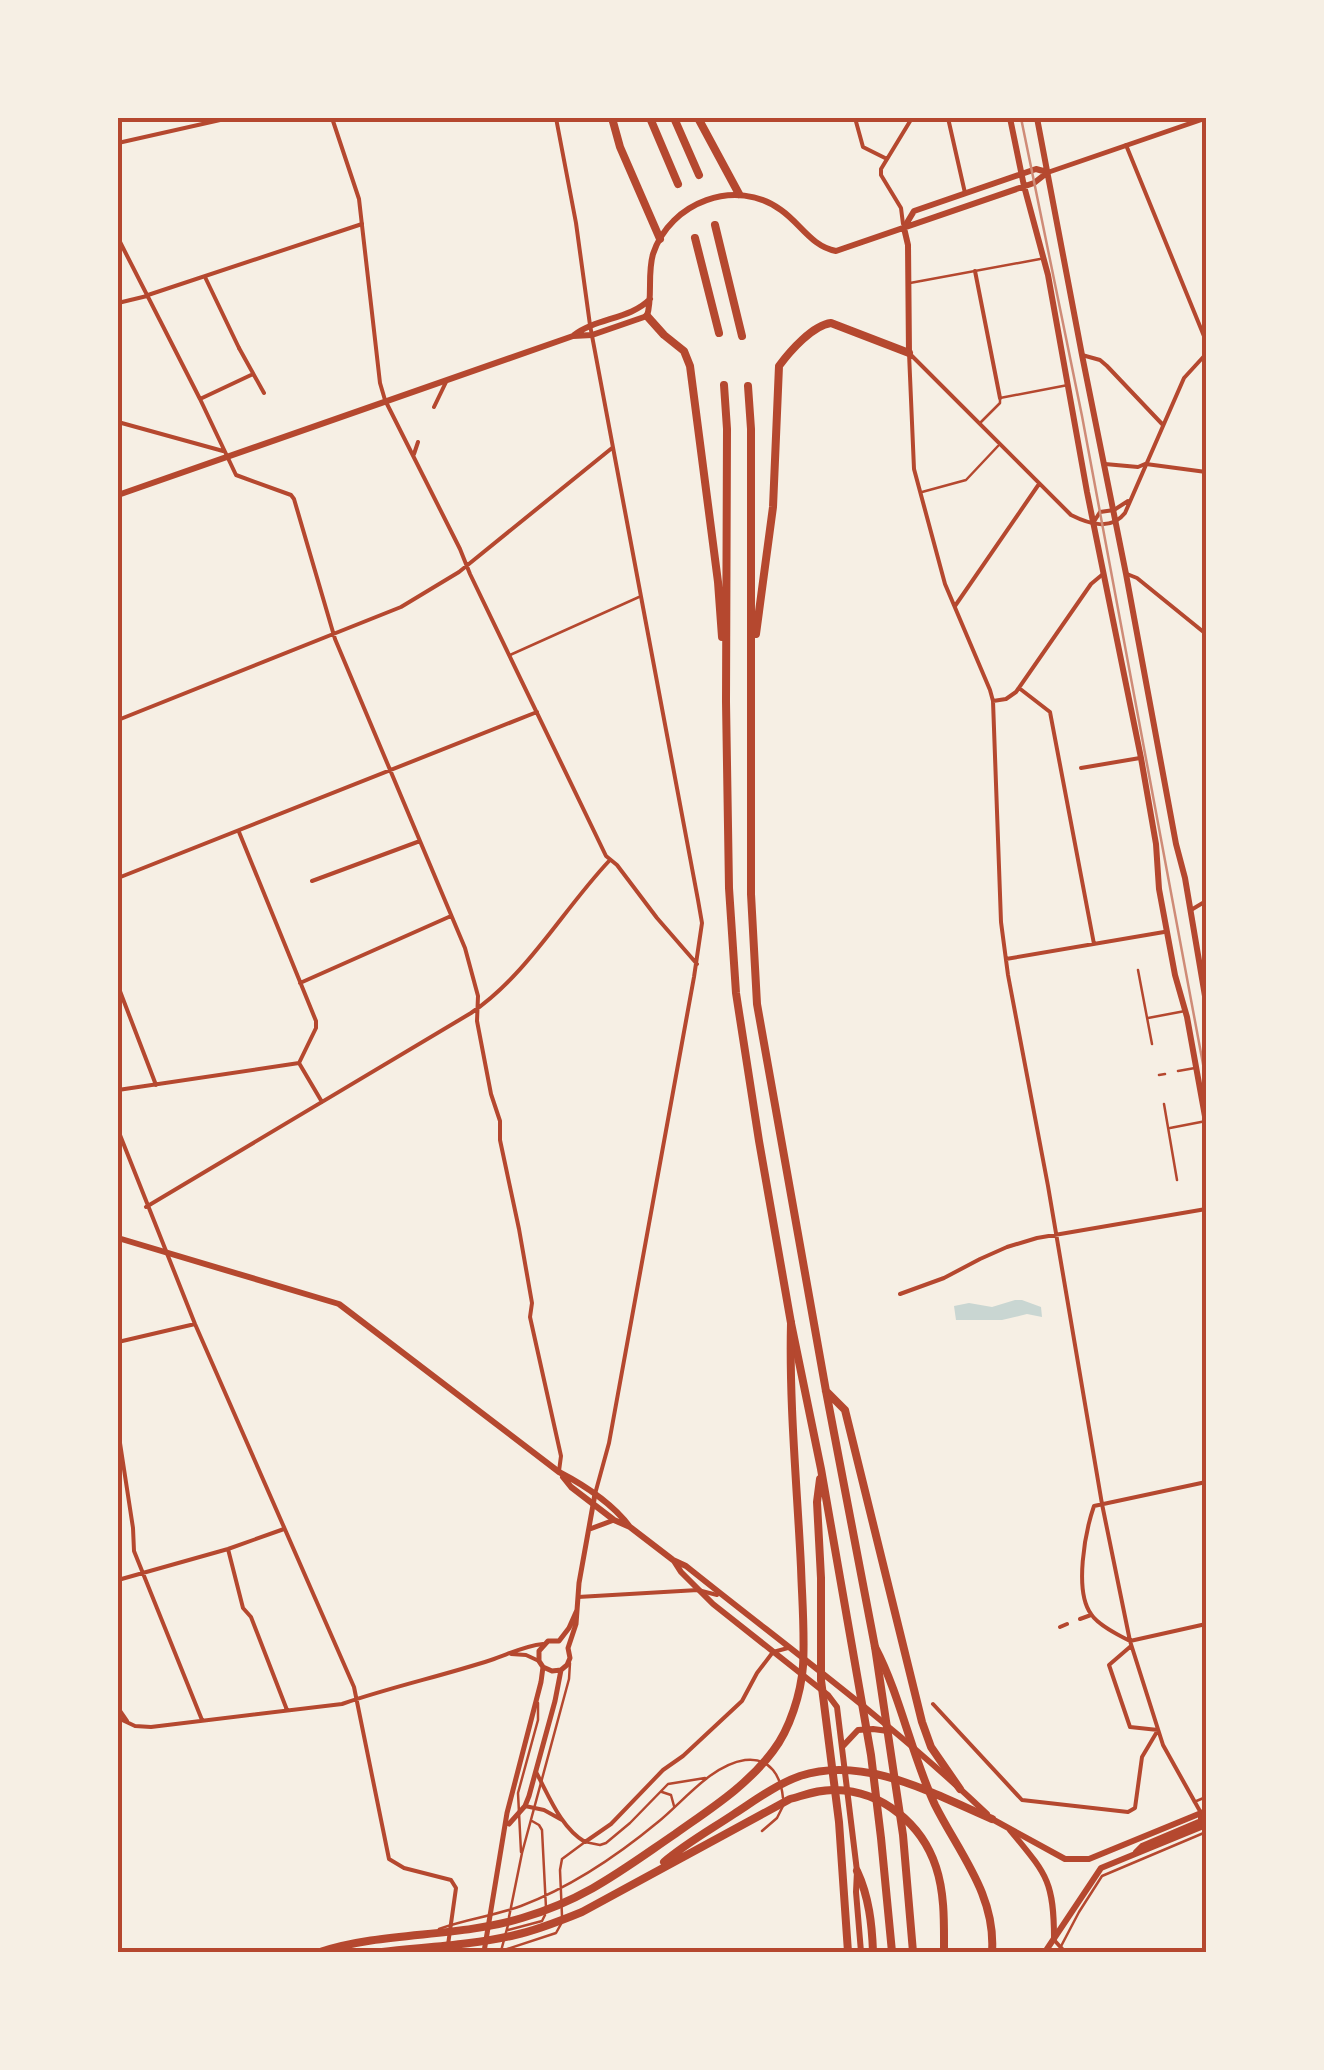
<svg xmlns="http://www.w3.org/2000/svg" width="1324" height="2070" viewBox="0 0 1324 2070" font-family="Inter,sans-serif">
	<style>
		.water { fill: #c9d6d2 }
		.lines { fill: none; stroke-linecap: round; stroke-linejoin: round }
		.service { stroke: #b5482f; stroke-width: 2.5 }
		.pedestrian { stroke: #b5482f; stroke-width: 4 }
		.minor { stroke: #b5482f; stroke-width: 4 }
		.tertiary { stroke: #b5482f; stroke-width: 5 }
		.secondary { stroke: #b5482f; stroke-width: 6 }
		.primary { stroke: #b5482f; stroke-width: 6 }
		.trunk { stroke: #b5482f; stroke-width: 8 }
		.motorway { stroke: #b5482f; stroke-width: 8 }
		.tram { stroke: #cf8b77; stroke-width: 2.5 }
		.neatline { fill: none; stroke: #b5482f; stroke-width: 4 }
	</style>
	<rect width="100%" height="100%" fill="#f6efe4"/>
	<path class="water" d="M1015,1300H1022L1041,1307L1042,1317L1027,1314L1002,1320H956L954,1306L969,1303L992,1307Z"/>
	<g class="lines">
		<path class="service" d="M910,283L1040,259
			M980,423L1000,403V398L1068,385
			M922,492L966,480L998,446
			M510,655L639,597
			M1138,970L1152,1044
			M1148,1018L1185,1011
			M1178,1071L1195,1068
			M1159,1075L1165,1074
			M1164,1104L1177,1180
			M1170,1128L1206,1121
			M662,1792L671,1795L674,1806
			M1194,1802L1206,1797
			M532,1821L539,1825L542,1830L546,1908
			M762,1831L777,1818L783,1806
			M521,1852L518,1793L538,1720V1703
			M562,1916L560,1870L562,1859L585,1842L600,1845L606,1843L630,1823L668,1784L705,1778
			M509,1917L522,1853L569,1679L570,1663
			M439,1929C466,1919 494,1916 521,1906C571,1887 617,1856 658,1822C683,1802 711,1765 745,1760C771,1757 781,1777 783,1798
			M508,1930L542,1921L545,1915
			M501,1951L556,1933L561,1924
			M501,1951L508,1925
			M1058,1952L1079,1912L1102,1876L1206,1832"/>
		<path class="pedestrian" d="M948,118L965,193
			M975,271L1000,398
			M205,277L239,348
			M148,295L362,224
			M1105,464L1138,467L1145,464
			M1081,768L1140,758
			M1191,910L1206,901"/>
		<path class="minor" d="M332,118L359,199L380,383L385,400L460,549L470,574L606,856L617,865L657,918L697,964
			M556,118L576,223L590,325L698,900L702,923L694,977L609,1443L595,1494
			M855,118L863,147L887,159
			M118,143L229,118
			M1126,145L1206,341
			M903,224L901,208L881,175V169L912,118
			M118,238L200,399L236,475L291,495L294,499L335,639L465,948L478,996L477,1021L491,1094L500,1121V1140L519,1229L532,1303L530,1317L561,1456L559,1471
			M118,303L147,296
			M239,348L264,393
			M909,353L914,469L945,584L990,690L993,701L1001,922L1008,975L1048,1186L1102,1504L1130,1641L1163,1745L1201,1813
			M909,353L1071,515C1089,524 1111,531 1125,513L1184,378L1206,354
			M1082,355L1100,360L1107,366L1163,425
			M200,399L251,375
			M434,407L447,380
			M118,422L223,451
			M414,454L418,442
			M1146,464L1206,472
			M1095,520L1100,512L1114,510L1128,501
			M1127,574L1137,578L1206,634
			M955,606L1039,484
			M1019,688L1050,712L1094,944
			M993,701L1006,699L1016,692L1091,584L1103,574
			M118,720L401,607L459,572L612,448
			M239,832L316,1021V1028L299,1063L322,1102
			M118,878L537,712
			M312,881L420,841
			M1006,959L1164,932
			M300,983L451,916
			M118,986L156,1085
			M118,1090L299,1063
			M118,1130L195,1324L354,1687L389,1859L404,1868L451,1880L456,1888L447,1952
			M146,1207L471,1013C528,974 562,911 609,861
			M900,1294L944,1278L980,1259L1007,1247L1037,1238L1206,1209
			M118,1342L195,1324
			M118,1430L133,1528L134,1551L202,1720
			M228,1549L243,1608L251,1617L287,1710
			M118,1580L228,1549L284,1529
			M578,1597L698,1590L717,1595
			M1080,1619L1091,1615
			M1060,1627L1067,1624
			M1130,1641C1118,1635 1098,1625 1091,1614C1074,1591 1085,1532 1094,1506L1206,1482
			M1130,1641L1206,1624
			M511,1654L526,1655L539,1661
			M933,1704L1022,1800L1128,1812L1135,1808L1142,1757L1158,1730L1130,1727L1109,1665L1131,1646
			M118,1708L127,1721
			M118,1718L135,1726L151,1727L342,1704C391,1687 442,1676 491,1660C509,1654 524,1646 543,1644
			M536,1772C549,1796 561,1828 585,1842L611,1824L663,1770L683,1756L742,1701L757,1673L773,1652L788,1648
			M525,1806L544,1810L562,1820
			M1055,1941L1065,1952"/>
		<path class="tertiary" d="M1049,172L1206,118
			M590,1529L614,1520
			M543,1667L552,1671L561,1670
			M509,1824L525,1806L529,1796L555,1701L561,1670L567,1665L570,1658L568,1648L576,1624L579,1583L595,1494
			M484,1952L507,1813L541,1682L543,1667L539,1661V1651L548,1641H559L569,1628L577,1610"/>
		<path class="secondary" d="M118,1238L339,1304L559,1472C586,1486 612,1503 630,1527
			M563,1477L571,1487L614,1520L630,1527L673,1560L686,1566C787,1647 893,1724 987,1814
			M674,1561L681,1572L713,1604L828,1695L837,1707L857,1871L856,1892L861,1952
			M843,1746L858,1730L873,1729L888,1731
			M1010,1830C1046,1874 1054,1880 1054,1938"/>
		<path class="primary" d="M1010,118L1024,186L1048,275L1087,492L1141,758L1156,844L1159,889L1175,975L1187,1017L1206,1122
			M1037,118L1082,355L1126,574L1176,844L1185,878L1206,1002
			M905,226L914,211L1036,169L1047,172
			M904,228L908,245L909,353
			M574,335C596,318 631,319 650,299
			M118,495L573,336L592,335L647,316C653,296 647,275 653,254C670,202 736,177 781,210C801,224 811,246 836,251L1034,183L1048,172
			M992,1819L1065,1859H1089L1206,1811
			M1136,1852L1142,1846L1201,1821V1813
			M1045,1952L1101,1868L1206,1825"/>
		<path class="trunk" d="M612,118L620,147L660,239
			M650,118L678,184
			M674,118L699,175
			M698,118L739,194
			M715,225L742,336
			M695,238L719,333
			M647,316L664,335L684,351L690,366L718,582L722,637
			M724,385L727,429L726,702L729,888L736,993L759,1141L791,1323L821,1469L871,1755L881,1838L892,1952
			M748,386L751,429V894L757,1004L826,1391L875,1647L903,1835L913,1952
			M756,634L773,507L779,366C790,351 813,325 831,323L909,353
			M826,1391L845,1410L922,1722L931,1747L960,1789
			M820,1479L817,1502L821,1578V1680L839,1822L848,1952
			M857,1871C869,1897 872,1924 873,1952"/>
		<path class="motorway" d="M875,1647C901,1697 911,1754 935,1805C959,1853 996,1895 992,1952
			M664,1862C685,1844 710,1830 734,1814C754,1801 777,1784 800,1776C865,1755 934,1794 992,1819
			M320,1952C385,1931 457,1938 522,1918C586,1899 622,1870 675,1834C710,1809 747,1786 773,1751C790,1729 801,1693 803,1666C805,1633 802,1599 801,1567C797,1485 789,1404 791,1323
			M382,1952C426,1947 472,1945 515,1935C538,1930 560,1921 582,1912L790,1799C805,1795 820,1789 836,1790C882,1791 922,1824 936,1867C945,1894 944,1924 944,1952"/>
		<path class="tram" d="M1021,118L1082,416L1206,1080"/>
	</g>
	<rect width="1324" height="2070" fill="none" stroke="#f6efe4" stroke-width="240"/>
	<rect x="120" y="120" width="1084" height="1830" class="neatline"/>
</svg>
